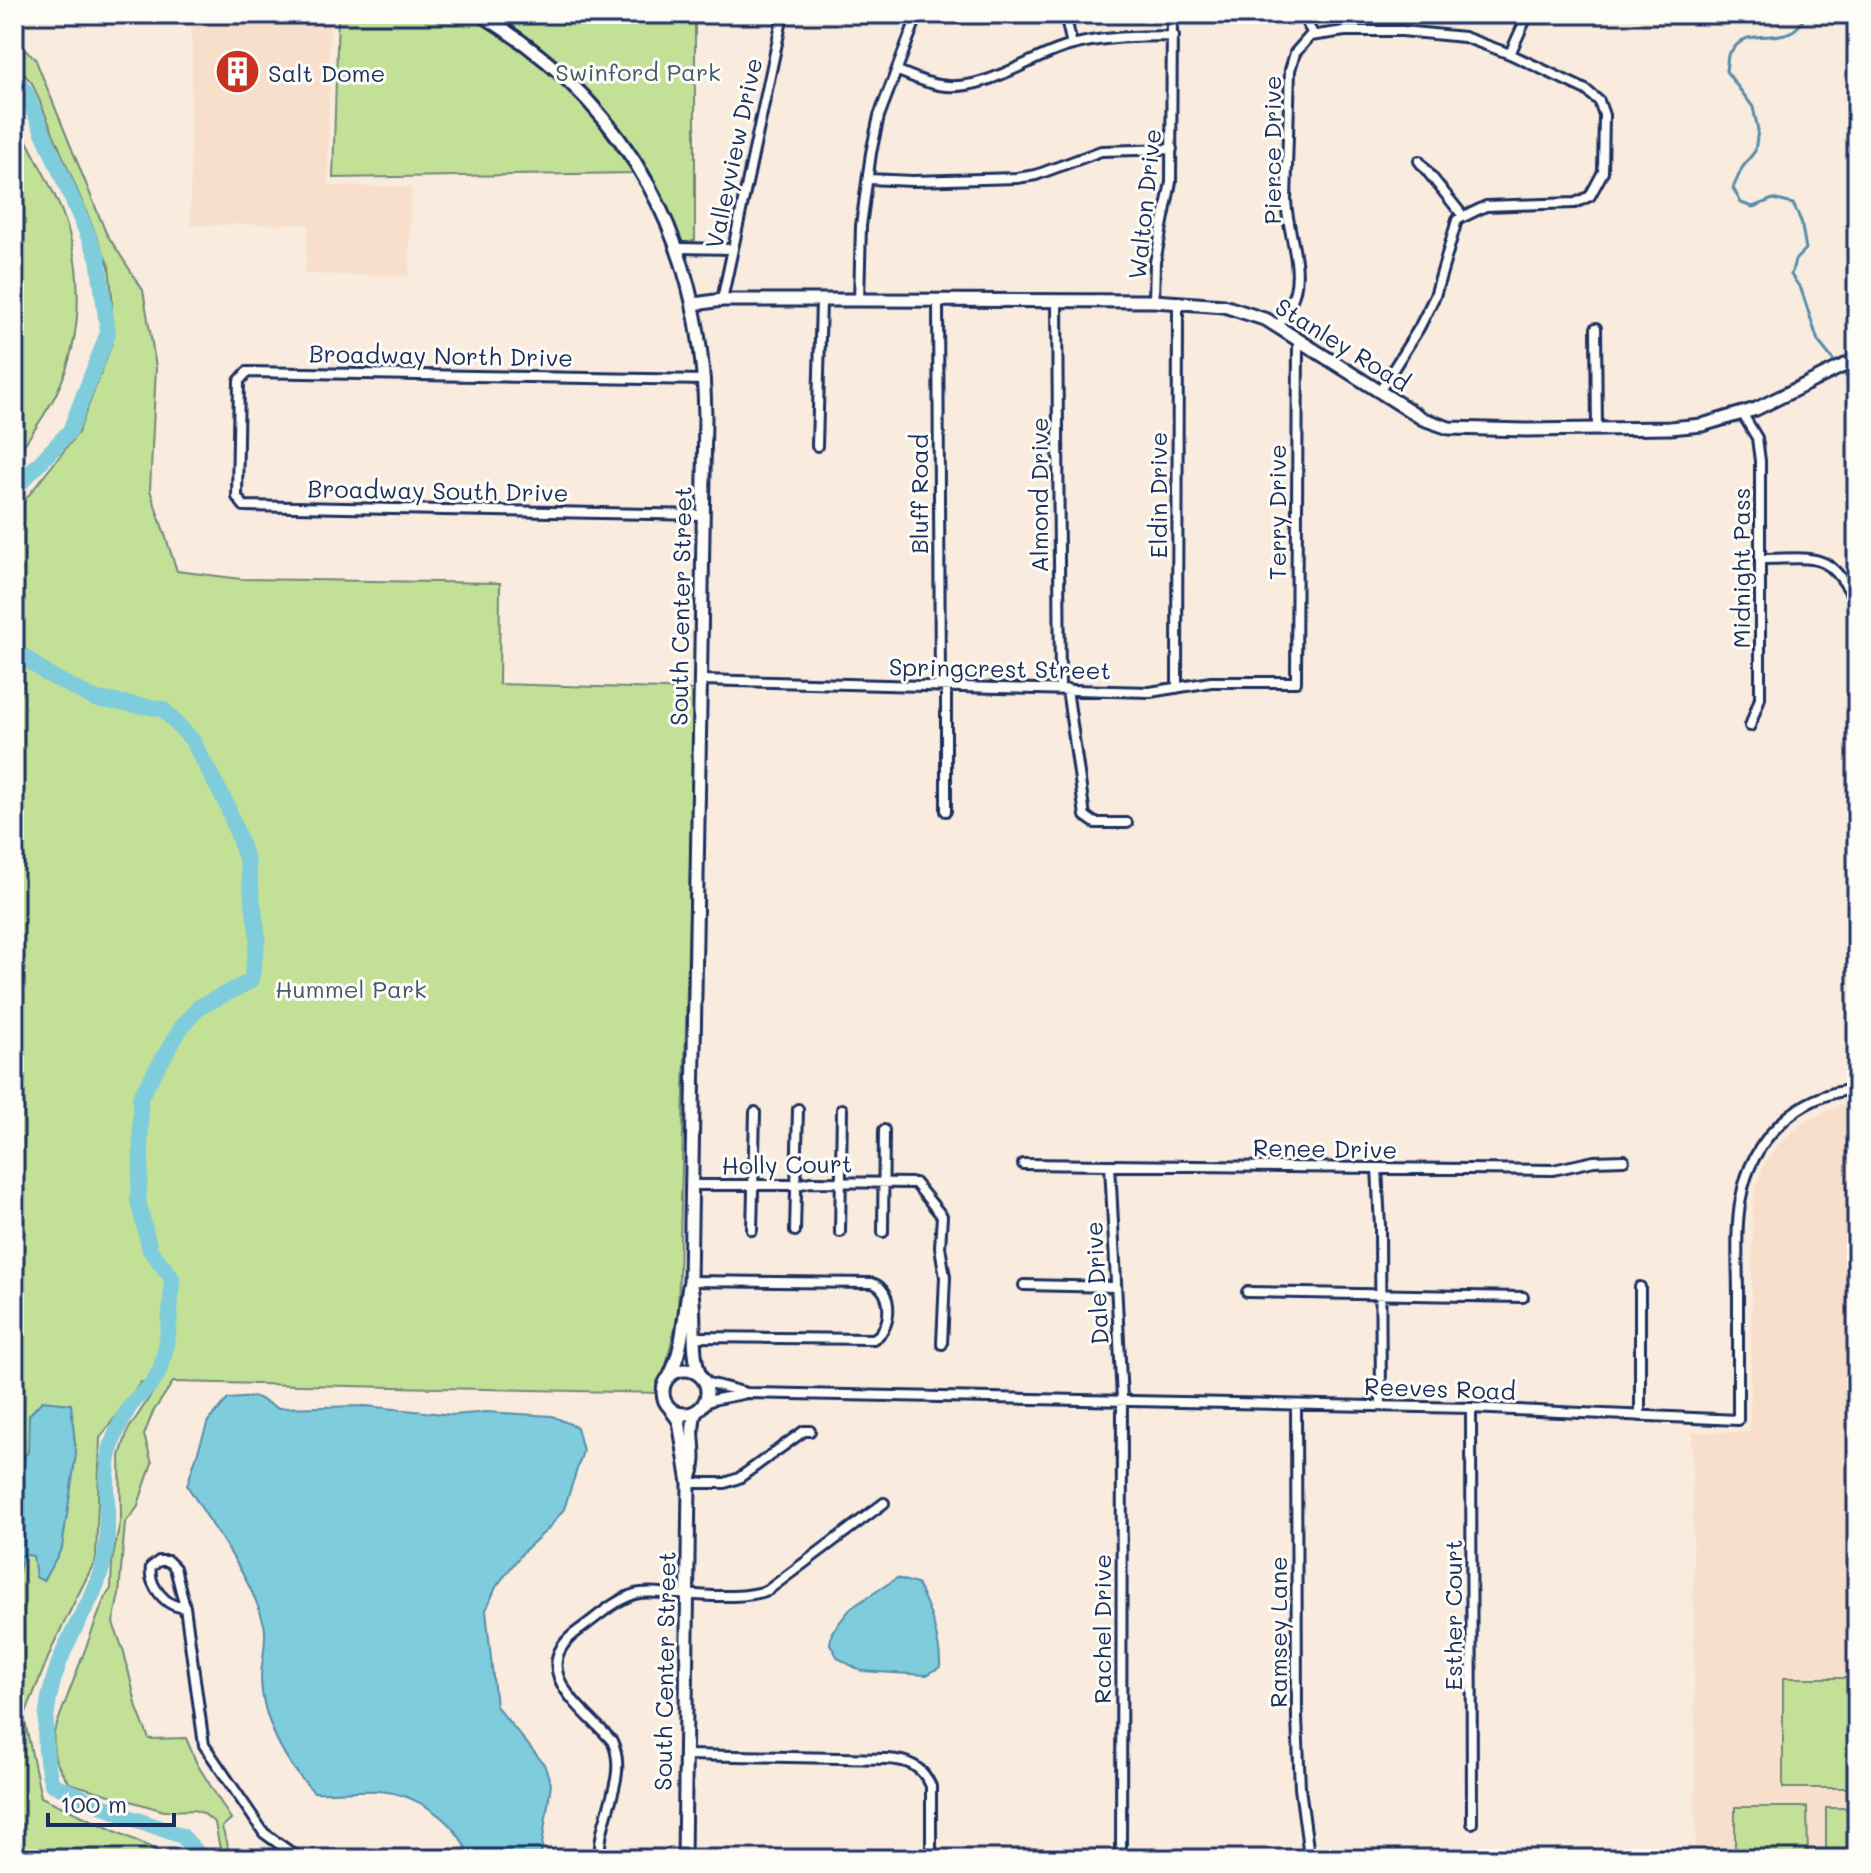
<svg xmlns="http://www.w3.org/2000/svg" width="1871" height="1873" viewBox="0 0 1871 1873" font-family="Mali,sans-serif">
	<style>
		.built { fill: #f7dfcb }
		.green { fill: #c3e097; stroke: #6f887a; stroke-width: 2 }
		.water { fill: #7eccdc; stroke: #568daa; stroke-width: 2 }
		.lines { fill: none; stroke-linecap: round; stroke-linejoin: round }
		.stream { stroke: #568daa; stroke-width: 3 }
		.river { stroke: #7eccdc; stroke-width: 16 }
		.street-casing { stroke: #1b2f5e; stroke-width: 14 }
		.secondary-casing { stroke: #1b2f5e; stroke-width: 17 }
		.street { stroke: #fdfcf7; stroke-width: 8 }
		.secondary { stroke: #fdfcf7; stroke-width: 11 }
		.labels { text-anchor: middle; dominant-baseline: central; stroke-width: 6; stroke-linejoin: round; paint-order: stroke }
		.park-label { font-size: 24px; fill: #455b6c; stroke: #fdfcf7 }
		.poi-label { font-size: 24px; fill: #1b2f5e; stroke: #fdfcf7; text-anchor: start }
		.street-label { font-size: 24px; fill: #1b2f5e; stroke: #fdfcf7 }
	</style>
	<rect width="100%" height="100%" fill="#f9ebdd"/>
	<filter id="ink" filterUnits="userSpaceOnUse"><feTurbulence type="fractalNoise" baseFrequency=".0125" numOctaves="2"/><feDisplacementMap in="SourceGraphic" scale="16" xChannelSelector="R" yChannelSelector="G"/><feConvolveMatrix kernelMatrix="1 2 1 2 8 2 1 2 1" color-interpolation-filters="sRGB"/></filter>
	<g filter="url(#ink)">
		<path class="built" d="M192,14H330L328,186L411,187L409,276L305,274L309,224L190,225Z
			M1857,1102V1859H1696L1692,1432H1750L1753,1206L1756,1186L1764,1165L1777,1146L1804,1122L1840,1105Z"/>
		<path class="green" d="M338,14H695V240L678,248L646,180L570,83L633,173L333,178Z
			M14,41L35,58L106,233L143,290L156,367L150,490L177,571L241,579L500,583L499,684L695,690L678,1313L660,1393L173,1382L153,1412L144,1435L152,1463L137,1508L125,1523L119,1594L113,1623L124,1652L137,1708L149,1739L186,1738L197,1764L231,1819L222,1827L231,1859H222L215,1823L203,1813L193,1810L164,1811L69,1783C55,1762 52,1759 54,1732L105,1597L111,1589L112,1562L121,1517L120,1456L128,1430L159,1383L141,1382L100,1438L96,1559L54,1643L24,1717L41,1797L176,1859H14V533L25,500L78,433L112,343V296L109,266L32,83L14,63Z
			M14,113C26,142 42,168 55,196C84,256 86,331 57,392C46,415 28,438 14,460Z
			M1783,1678H1857V1788H1783Z
			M1735,1807H1807L1808,1859H1735Z
			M1826,1808H1857V1859H1826Z"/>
		<path class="water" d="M256,1397L277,1408L366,1406L453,1415L487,1412L552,1416L577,1427L583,1451L564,1509L548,1529L524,1551L496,1587L486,1610L496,1706L544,1764L551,1784L540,1859H470C459,1822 416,1793 378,1791C357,1790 335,1793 314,1792C285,1764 262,1719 261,1679C261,1661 268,1640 264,1624C250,1574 213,1529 187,1485L208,1421L228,1399Z
			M42,1401L71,1404L76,1454L62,1548L43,1581L36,1577L33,1556L23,1554L19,1572L14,1570V1467L28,1452L29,1415Z
			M897,1578L917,1584C929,1606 941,1641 940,1667L927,1675L861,1671L838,1658L830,1644L832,1632L851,1608Z"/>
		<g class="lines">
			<path class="stream" d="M1806,14C1794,43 1771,33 1748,38C1740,40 1734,48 1728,55L1726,71L1753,107L1758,130L1755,151L1742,168L1733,188L1741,203L1753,207L1773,199L1793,204L1801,221L1806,249L1795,260L1791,275L1801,289L1818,341L1857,390"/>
			<path class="river" d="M14,79L25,91L98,258L108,333L70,431L14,490
				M14,649L47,674L95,699L163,709L192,740L227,805L247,861L258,938L251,981L199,1007L181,1028L140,1097L141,1164L138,1201L150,1250L172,1278C171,1303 169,1359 155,1379C149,1389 137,1396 130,1406C125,1414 120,1424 116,1433C101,1467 110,1511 106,1548C100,1591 82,1611 65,1648C46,1691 39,1739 52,1784L126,1816L182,1836L203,1859"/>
			<defs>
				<path id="street" d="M1065,14L1072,45
					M1302,14L1313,34
					M1510,54L1528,14
					M898,71C911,76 925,83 939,85C984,93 1027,58 1069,46C1103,36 1138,37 1174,36
					M1419,161L1463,216
					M868,179L913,181L1017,178L1036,175L1101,151L1172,149
					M678,248L733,249
					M722,300L783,15
					M859,300L861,226L871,153L879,116L918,14
					M1154,301L1155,262L1171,182L1172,14
					M938,302L940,686
					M1057,302L1060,688
					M1278,327C1284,315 1292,304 1295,291C1302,262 1287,230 1286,200L1290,70L1295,53L1310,36L1345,31H1402L1464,37L1510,54L1586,90L1599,101L1604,115L1603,172L1590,196L1575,203L1486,206L1457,220L1435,296L1419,328L1379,392
					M1596,328L1597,430
					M1742,413L1757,438L1760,461V698L1750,726
					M817,446L821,301
					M702,515L244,506L237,497L239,381L247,372L705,380
					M1760,559C1817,559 1828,549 1857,604
					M701,680L1150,692L1211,682H1296L1298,341
					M946,686V811
					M1177,688L1178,302
					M1067,689L1085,816L1095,823H1127
					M1023,1164L1553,1170L1594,1161L1624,1160
					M1110,1165L1122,1399L1121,1859
					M1377,1168L1380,1226L1381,1405
					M692,1185H796L811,1182L915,1183L942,1216L940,1247L945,1277L942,1344
					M752,1230L755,1112
					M795,1231L798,1109
					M840,1232L842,1109
					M883,1232L884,1130
					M690,1281L872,1283C894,1289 893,1330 873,1339L696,1337
					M1024,1285L1116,1287
					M1640,1287V1416
					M1247,1292L1523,1297
					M705,1382L747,1393L1471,1408L1738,1420C1738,1379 1738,1338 1738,1297C1738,1265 1735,1230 1741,1198C1751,1140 1797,1094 1857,1089
					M1296,1405L1297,1718L1300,1788L1308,1848L1307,1859
					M701,1406L712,1400L743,1394
					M1471,1408L1472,1823
					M689,1483H725L739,1478L804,1431H810
					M159,1561H168L175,1568L185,1607C166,1608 148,1585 151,1567Z
					M185,1607L204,1745L264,1833L300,1859
					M685,1755L887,1759C908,1760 922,1766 931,1786V1859
					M600,1859C596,1820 630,1778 612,1741C583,1708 524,1669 579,1630C596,1618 615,1600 635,1594C649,1590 664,1594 678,1594C706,1595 742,1600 768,1590L884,1503"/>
				<path id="secondary" d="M480,14C631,105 703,244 705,418L690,1281C683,1314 685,1345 670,1375
					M695,304L722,300H859L1154,301L1224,306L1267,320L1423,419L1449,428L1526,430L1670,428L1702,425L1756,409L1857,359
					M691,1286C697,1314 690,1352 700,1375
					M663 1392a22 22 0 1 1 44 0a22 22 0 1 1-44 0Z
					M671,1410L679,1421L689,1483L684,1859
					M690,1479C700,1453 687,1437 696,1411"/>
			</defs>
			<use href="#street" class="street-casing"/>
			<use href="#secondary" class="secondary-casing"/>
			<use href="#street" class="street"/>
			<use href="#secondary" class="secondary"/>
		</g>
	</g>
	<defs>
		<symbol id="building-disc" viewBox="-11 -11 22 22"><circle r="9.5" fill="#c8321e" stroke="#fdfcf7"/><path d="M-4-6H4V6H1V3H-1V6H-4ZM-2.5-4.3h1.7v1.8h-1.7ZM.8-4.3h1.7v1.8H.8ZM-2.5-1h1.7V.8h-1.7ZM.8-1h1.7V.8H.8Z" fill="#fff"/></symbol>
	</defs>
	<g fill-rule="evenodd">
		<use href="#building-disc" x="212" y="46" width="51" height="51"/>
	</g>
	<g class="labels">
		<g class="park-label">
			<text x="638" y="71">Swinford Park</text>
			<text x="351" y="988">Hummel Park</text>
		</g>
		<g class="poi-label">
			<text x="268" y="72">Salt Dome</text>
		</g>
		<g class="street-label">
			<text transform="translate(1271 150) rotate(-90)">Pierce Drive</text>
			<text transform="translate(733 153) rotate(-78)">Valleyview Drive</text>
			<text transform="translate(1144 204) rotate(-84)">Walton Drive</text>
			<text transform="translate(1343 344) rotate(32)">Stanley Road</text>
			<text transform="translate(441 355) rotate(1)">Broadway North Drive</text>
			<text transform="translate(438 490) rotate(1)">Broadway South Drive</text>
			<text transform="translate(918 494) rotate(-90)">Bluff Road</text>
			<text transform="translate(1038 495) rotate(-90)">Almond Drive</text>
			<text transform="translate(1157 495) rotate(-90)">Eldin Drive</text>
			<text transform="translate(1276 512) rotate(-90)">Terry Drive</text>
			<text transform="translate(1740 568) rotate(-90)">Midnight Pass</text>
			<text transform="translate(680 606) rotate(-89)">South Center Street</text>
			<text transform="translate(1000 668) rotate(1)">Springcrest Street</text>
			<text transform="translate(1325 1148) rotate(1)">Renee Drive</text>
			<text transform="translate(787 1164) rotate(-1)">Holly Court</text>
			<text transform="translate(1096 1283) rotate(-93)">Dale Drive</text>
			<text transform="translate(1440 1388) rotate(2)">Reeves Road</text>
			<text transform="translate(1452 1615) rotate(-90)">Esther Court</text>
			<text transform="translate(1101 1629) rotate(-90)">Rachel Drive</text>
			<text transform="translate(1277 1632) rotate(-90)">Ramsey Lane</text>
			<text transform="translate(664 1671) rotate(-89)">South Center Street</text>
		</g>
	</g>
	<rect width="1871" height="1873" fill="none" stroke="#fdfcf7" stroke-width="48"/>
	<rect x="24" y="24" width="1823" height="1825" fill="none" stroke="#1b2f5e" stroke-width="3" filter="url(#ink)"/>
	<path d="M48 1813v12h126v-12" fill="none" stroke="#1b2f5e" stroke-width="4"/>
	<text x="60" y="1813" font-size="24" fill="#1b2f5e" stroke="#fdfcf7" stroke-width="6" paint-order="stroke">100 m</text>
</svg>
